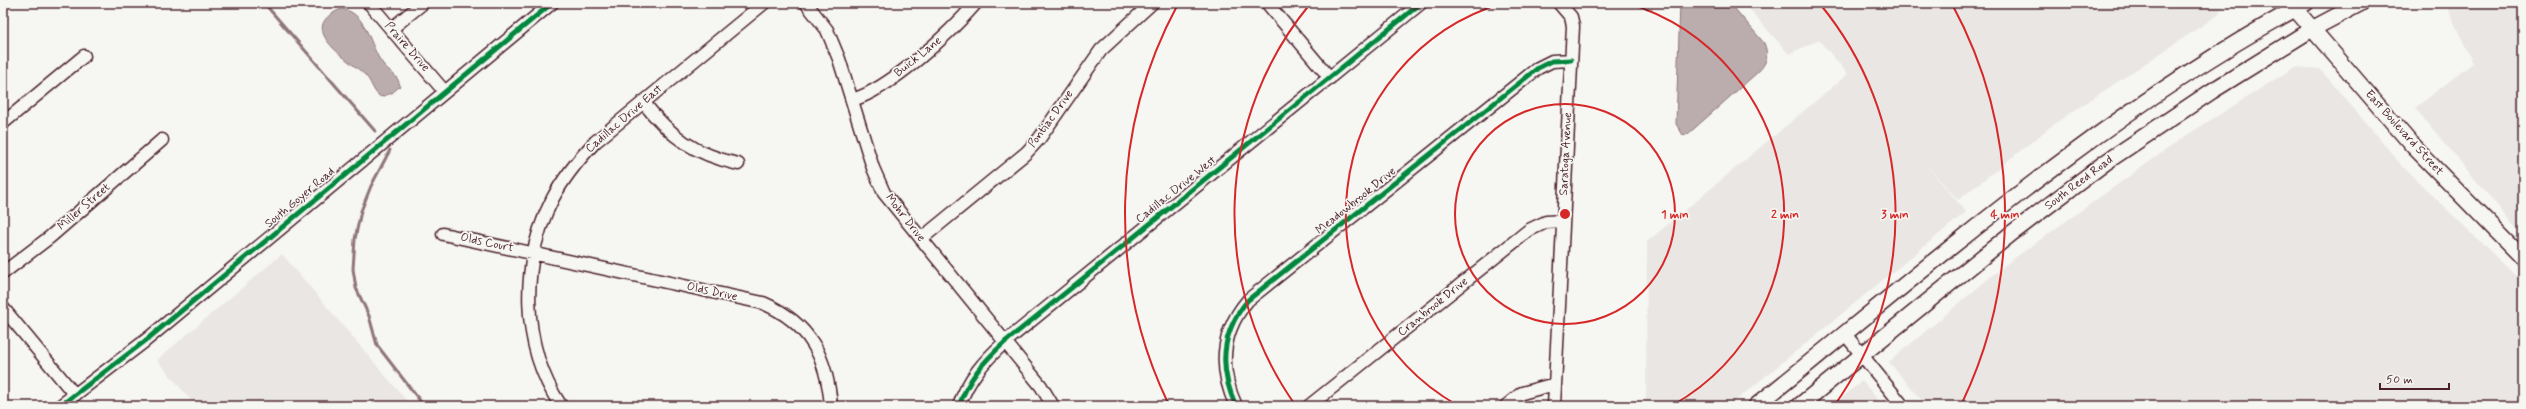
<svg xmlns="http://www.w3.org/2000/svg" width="2526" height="409" viewBox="0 0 2526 409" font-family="Mynerve,sans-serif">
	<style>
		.built { fill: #e9e6e3 }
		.water { fill: #bbadae; stroke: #8e747a }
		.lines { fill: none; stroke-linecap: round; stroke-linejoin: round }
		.stream { stroke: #8e747a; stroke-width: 3 }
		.minor-casing { stroke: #4a1f2b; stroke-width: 15 }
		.major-casing { stroke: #4a1f2b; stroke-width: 18 }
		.minor { stroke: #f6f6f2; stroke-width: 12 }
		.major { stroke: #f6f6f2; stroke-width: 15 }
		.cycleway-casing { stroke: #f6f6f2; stroke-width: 8 }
		.cycleway { stroke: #00873e; stroke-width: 5 }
		.ring { fill: none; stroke: #d62828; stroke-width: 2 }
		.labels { text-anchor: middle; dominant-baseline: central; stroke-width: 3.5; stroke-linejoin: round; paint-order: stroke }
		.street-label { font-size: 12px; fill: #4a1f2b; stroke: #f6f6f2 }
		.centre { fill: #d62828; stroke: #f6f6f2; stroke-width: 2 }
		.ring-label { font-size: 12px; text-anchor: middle; font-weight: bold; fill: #d62828; stroke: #f6f6f2; stroke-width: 3.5; stroke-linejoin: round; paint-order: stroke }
	</style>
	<rect width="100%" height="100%" fill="#f6f6f2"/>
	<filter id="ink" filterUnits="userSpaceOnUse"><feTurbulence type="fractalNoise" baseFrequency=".025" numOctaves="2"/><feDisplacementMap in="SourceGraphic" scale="8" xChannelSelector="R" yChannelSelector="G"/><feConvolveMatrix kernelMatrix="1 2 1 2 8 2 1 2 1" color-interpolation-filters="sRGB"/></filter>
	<g filter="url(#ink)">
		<path class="built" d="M1744,3H2224L2218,15L2054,124L1958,200L1922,160L1966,212L1729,406H1646L1647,242L1848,74L1819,40L1789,54Z
			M2445,3H2523V236L2415,108L2473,63Z
			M2295,67L2320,69L2403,167L2523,283V406H1927L1889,362L2005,265L2187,135Z
			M282,254L411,406H196L157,360Z
			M1862,381L1883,406H1832Z"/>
		<path class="water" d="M1680,3H1730L1764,43C1769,55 1767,63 1758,72L1688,134L1683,135L1676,124Z
			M341,9C368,12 369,47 383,64C389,72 398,74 400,86L392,93L381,97C372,92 372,80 363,73C346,58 295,28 341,9Z"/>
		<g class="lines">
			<path class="stream" d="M264,3L375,131
				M390,150L371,186L361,211L355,239L353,269L356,288L369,316L377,345L424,406"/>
			<defs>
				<path id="minor" d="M369,3L444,91
					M806,3L827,30L839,59L873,168L884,193L1041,386L1053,406
					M1267,3L1330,78
					M391,29L423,3
					M852,100C890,89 950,33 976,3
					M643,102C671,137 694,154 738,164
					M3,123L84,56
					M443,234L763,303C810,323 827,358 831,406
					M921,239L1026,153L1039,139L1101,50L1152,3
					M3,273L50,237L162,140
					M3,308L75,395
					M1845,334L1903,406
					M60,406L145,341L552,3
					M561,406C520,345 520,262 553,198C564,177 579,159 595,142L764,3
					M959,406C968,379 984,361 1005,342L1421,3
					M1236,406C1218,367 1221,332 1248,300L1538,68L1552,61L1571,60
					M1309,406L1529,230L1546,222L1563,221
					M1506,406L1522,393L1555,384
					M1554,406L1573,26L1571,17L1559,3"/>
				<path id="major" d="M2290,3L2413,146L2523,258
					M1756,406C1932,264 2105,111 2306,3
					M1799,406L2012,233L2106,162L2212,91L2312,29L2361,3"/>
			</defs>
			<use href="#minor" class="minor-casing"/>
			<use href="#major" class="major-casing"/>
			<use href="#minor" class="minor"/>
			<use href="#major" class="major"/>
			<defs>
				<path id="cycleway" d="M60,406L145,341L552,3
					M959,406C968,379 984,361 1005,342L1421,3
					M1236,406C1218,367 1221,332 1248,300L1538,68L1552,61L1571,60"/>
			</defs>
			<use href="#cycleway" class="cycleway-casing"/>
			<use href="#cycleway" class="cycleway"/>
		</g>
	</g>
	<g class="ring">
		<circle cx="1565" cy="214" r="110"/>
		<path d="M1457 405A220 220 0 0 1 1503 3M1627 3A220 220 0 0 1 1673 405"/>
		<path d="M1296 406A330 330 0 0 1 1310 4M1820 4A330 330 0 0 1 1834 406"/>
		<path d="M1168 403A440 440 0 0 1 1178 4M1952 4A440 440 0 0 1 1962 403"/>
	</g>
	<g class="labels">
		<g class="street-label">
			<text transform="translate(407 47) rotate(49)">Praire Drive</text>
			<text transform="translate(918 57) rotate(-39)">Buick Lane</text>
			<text transform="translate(624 119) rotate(-41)">Cadillac Drive East</text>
			<text transform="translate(1051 119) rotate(-54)">Pontiac Drive</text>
			<text transform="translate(2404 133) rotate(48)">East Boulevard Street</text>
			<text transform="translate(1566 154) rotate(-87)">Saratoga Avenue</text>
			<text transform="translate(2079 183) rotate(-37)">South Reed Road</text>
			<text transform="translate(1176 190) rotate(-39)">Cadillac Drive West</text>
			<text transform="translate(300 198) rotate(-40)">South Goyer Road</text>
			<text transform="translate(1356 201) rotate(-39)">Meadowbrook Drive</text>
			<text transform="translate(84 207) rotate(-41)">Miller Street</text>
			<text transform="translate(905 218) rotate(52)">Mohr Drive</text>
			<text transform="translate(487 243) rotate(12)">Olds Court</text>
			<text transform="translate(712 292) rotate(12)">Olds Drive</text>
			<text transform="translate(1433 307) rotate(-39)">Cranbrook Drive</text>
		</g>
	</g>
	<circle cx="1565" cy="214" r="6" class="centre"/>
	<g class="ring-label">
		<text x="1675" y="218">1 min</text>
		<text x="1785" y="218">2 min</text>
		<text x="1895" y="218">3 min</text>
		<text x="2005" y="218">4 min</text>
	</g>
	<rect width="2526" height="409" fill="none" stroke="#f6f6f2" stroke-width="16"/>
	<rect x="8" y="8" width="2510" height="393" fill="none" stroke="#4a1f2b" stroke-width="1.5" filter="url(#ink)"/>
	<path d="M2380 383v6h69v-6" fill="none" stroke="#4a1f2b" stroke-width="2"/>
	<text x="2386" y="383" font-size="12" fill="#4a1f2b" stroke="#f6f6f2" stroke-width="3" paint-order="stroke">50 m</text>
</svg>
